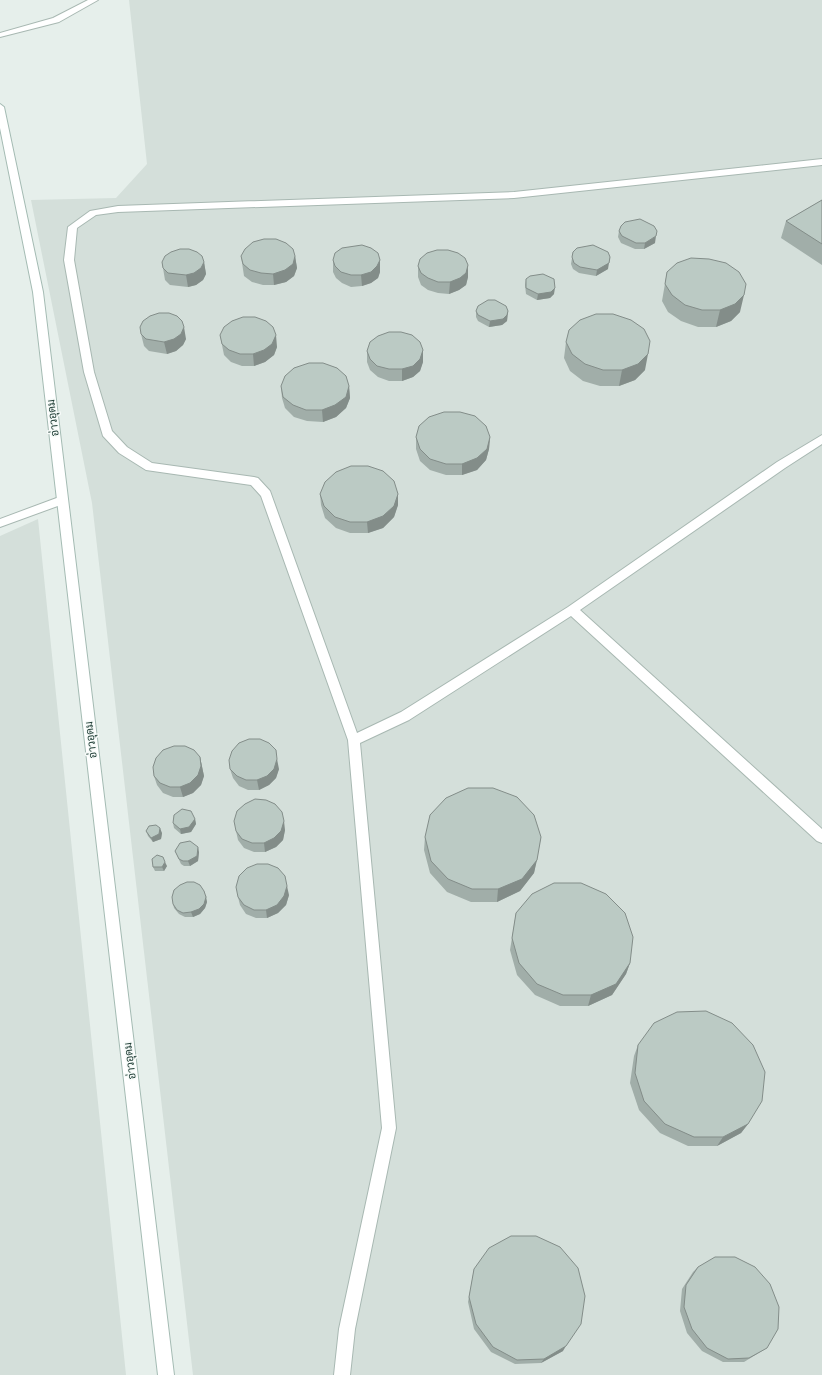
<svg xmlns="http://www.w3.org/2000/svg" width="822" height="1375" viewBox="0 0 822 1375" font-family="Figtree,Sarabun,sans-serif">
	<style>
		.built { fill: #d4dfda }
		.lines { fill: none; stroke-linecap: round; stroke-linejoin: round }
		.lane-casing { stroke: #a8b8b2; stroke-width: 2 }
		.street-casing { stroke: #a8b8b2; stroke-width: 2 }
		.secondary-casing { stroke: #a4bbb3; stroke-width: 2 }
		.lane { fill: #fff; fill-rule: evenodd }
		.street { fill: #fff; fill-rule: evenodd }
		.secondary { fill: #fff; fill-rule: evenodd }
		.wall { fill: #a1aea9 }
		.shaded-wall { fill: #838d89 }
		.building { fill: #bbcac4; stroke: #838d89 }
		.labels { text-anchor: middle; dominant-baseline: central; stroke-width: 3; stroke-linejoin: round; paint-order: stroke }
		.street-label { font-size: 11px; fill: #24423a; stroke: #f7fbf9 }
	</style>
	<rect width="100%" height="100%" fill="#e6efeb"/>
	<path class="built" d="M129,0H822V1375H193L92,503L31,200L116,198L147,164Z
		M38,519L126,1375H0V536Z"/>
	<g class="lines">
		<defs>
			<path id="lane" d="M822,159V165L514,198L118,212L96,215L77,228L74,260L94,372L112,431L127,447L152,463L254,477L258,478L270,491L357,733L401,712L568,607L777,462L822,435V444L785,468L580,610L822,829V843L817,841L571,616L409,720L360,743L396,1128L355,1329L350,1375H334L339,1329L382,1128L348,740L261,496L251,485L146,470L119,453L103,436L84,372L64,260L68,227L90,211L118,206L514,192Z"/>
			<path id="street" d="M88,0H98L59,22L0,37V33L53,18Z
				M62,496L67,500L66,503L0,527V519Z"/>
			<path id="secondary" d="M0,104L4,107L43,292L174,1375H158L33,292L0,128Z"/>
		</defs>
		<use href="#lane" class="lane-casing"/>
		<use href="#street" class="street-casing"/>
		<use href="#secondary" class="secondary-casing"/>
		<use href="#lane" class="lane"/>
		<use href="#street" class="street"/>
		<use href="#secondary" class="secondary"/>
	</g>
	<path class="wall" d="M822,200V265L781,238L786,221Z
		M619,231L655,243L644,249H635L621,243L618,237Z
		M573,252L608,269L596,276L579,273L573,269L571,264Z
		M241,256H295L297,268L294,276L286,282L274,285H263L252,282L244,276Z
		M333,260H380V272L378,278L371,283L362,286L351,287L342,283L336,278L333,272Z
		M162,262H204L206,274L203,280L196,285L188,287L170,285L165,280Z
		M468,265V277L466,285L459,290L449,294L438,293L428,290L421,285L418,277V266Z
		M667,272L740,312L731,321L716,327H698L681,321L668,312L662,301Z
		M526,279L554,294L550,298L537,300L526,294L525,285Z
		M476,311H508L507,321L502,325L489,327L478,321L476,317Z
		M141,334L186,339L183,345L176,351L167,354L149,351L144,346Z
		M220,335L277,347L274,355L265,362L254,366H242L231,362L224,355Z
		M566,342L645,370L635,380L619,386H600L583,381L570,371L564,358Z
		M423,350V362L420,371L413,377L402,381H389L378,377L370,370L367,362V351Z
		M281,386H349L350,398L346,408L336,417L323,422L307,421L294,417L285,408L282,398Z
		M416,437H490L489,449L486,460L477,470L462,475H446L430,470L420,461L416,449Z
		M320,494H398V505L394,517L383,528L368,533H350L336,528L325,518L321,505Z
		M200,757L204,776L201,785L193,793L183,797H173L163,793L157,785L154,776Z
		M230,769H279L276,778L269,785L259,790H248L239,786L233,778Z
		M195,819L196,824L191,832L181,834L174,828L173,823Z
		M285,830L283,840L276,847L265,852H254L244,848L238,840L236,831Z
		M146,831L162,833L161,839L153,842L148,836Z
		M425,837H541L534,873L520,891L497,902H471L447,892L430,873L424,850Z
		M175,851L199,852L198,861L190,866H184L181,864Z
		M167,866L164,871H155L153,867Z
		M206,895L207,902L205,908L200,914L193,917H185L179,914L174,908L173,904Z
		M289,895L286,905L278,913L267,918H256L246,914L240,905L238,897Z
		M516,913L630,963L626,974L612,995L588,1006H560L535,995L517,975L510,950Z
		M638,1045L748,1124L741,1133L717,1146H688L660,1133L639,1110L630,1083L634,1056Z
		M698,1267L767,1348L744,1362H723L702,1351L687,1333L680,1311L682,1289L693,1272Z
		M474,1269L563,1351L541,1363L515,1364L491,1352L474,1329L468,1302Z"/>
	<path class="shaded-wall" d="M656,236L655,243L644,249L645,243Z
		M295,256L297,268L294,276L286,282L274,285L273,274Z
		M610,257L608,269L596,276L597,270Z
		M380,260V272L378,278L371,283L362,286L361,275Z
		M204,262L206,274L203,280L196,285L188,287L186,275Z
		M468,265V277L466,285L459,290L449,294L450,282Z
		M555,288L554,294L550,298L537,300L538,294Z
		M744,295L740,312L731,321L716,327L720,310Z
		M508,311L507,321L502,325L489,327L490,321Z
		M184,327L186,339L183,345L176,351L167,354L164,342Z
		M276,335L277,347L274,355L265,362L254,366L253,354Z
		M423,350V362L420,371L413,377L402,381V369Z
		M648,354L645,370L635,380L619,386L622,370Z
		M349,386L350,398L346,408L336,417L323,422L322,410Z
		M490,437L489,449L486,460L477,470L462,475V464Z
		M398,494V505L394,517L383,528L368,533L367,522Z
		M200,757L204,776L201,785L193,793L183,797L180,787Z
		M277,759L279,769L276,778L269,785L259,790L257,780Z
		M195,819L196,824L191,832L181,834L180,829Z
		M284,821L285,830L283,840L276,847L265,852L264,843Z
		M160,828L162,833L161,839L153,842L151,838Z
		M198,847L199,852L198,861L190,866L188,861Z
		M537,860L534,873L520,891L497,902L498,889Z
		M165,862L167,866L164,871L162,867Z
		M287,886L289,895L286,905L278,913L267,918L266,910Z
		M204,891L207,902L205,908L200,914L193,917L191,912Z
		M630,963L626,974L612,995L588,1006L591,995Z
		M748,1124L741,1133L717,1146L723,1137Z
		M566,1346L563,1351L541,1363L544,1359Z"/>
	<path class="building" d="M822,200V244L786,221Z
		M640,219L654,226L657,231L656,236L645,243H636L622,236L619,231L621,226L625,222Z
		M264,239H276L286,243L293,249L295,256L293,264L285,270L273,274L261,273L250,270L243,264L241,256L245,249L253,242Z
		M362,245L371,248L378,253L380,260L377,266L371,272L361,275H351L341,272L335,266L333,260L335,253L342,248Z
		M593,245L608,252L610,257L609,263L597,270L580,267L574,263L572,257L573,252L577,248Z
		M180,249H189L197,252L202,256L204,262L201,268L194,273L186,275L168,273L163,268L162,262L165,256L171,252Z
		M437,250H448L458,253L465,258L468,265L466,273L460,278L450,282H438L428,278L421,273L418,266L420,259L427,253Z
		M691,258L709,259L726,263L739,272L746,284L744,295L735,304L720,310H702L685,305L672,295L665,284L667,272L677,263Z
		M543,274L554,279L555,288L551,292L538,294L526,288V279L530,276Z
		M488,300H495L506,306L508,311L507,315L503,319L490,321L478,315L476,311L478,306Z
		M159,313H169L177,316L182,321L184,327L181,334L174,339L164,342L146,339L141,334L140,327L143,321L150,316Z
		M596,314H613L631,320L644,329L650,341L648,354L638,364L622,370H603L585,364L572,354L566,342L569,330L580,320Z
		M243,317H255L266,321L273,327L276,335L272,344L264,350L253,354H240L229,350L222,344L220,335L224,327L232,321Z
		M389,332H401L412,335L420,342L423,350L420,359L413,366L402,369H389L377,366L370,359L367,351L370,342L378,336Z
		M309,363H323L337,368L346,376L349,386L346,397L335,405L322,410H306L293,405L283,397L281,386L285,376L294,368Z
		M444,412H460L475,416L486,426L490,437L487,449L477,458L462,464H446L430,459L420,449L416,437L419,426L429,417Z
		M351,466H368L383,471L394,481L398,494L394,506L383,516L367,522H350L335,517L324,506L320,494L325,482L336,472Z
		M249,739H260L269,743L276,750L277,759L274,769L267,776L257,780H246L237,776L230,769L229,760L232,751L239,743Z
		M174,746H185L194,750L200,757L201,766L198,775L190,783L180,787H170L160,783L154,776L153,767L156,758L163,750Z
		M468,788H493L517,797L534,815L541,837L537,860L522,879L498,889H472L448,879L431,861L425,837L430,815L446,798Z
		M255,799L266,800L275,804L282,812L284,821L281,831L274,838L264,843H252L242,839L236,831L234,821L237,811L245,804Z
		M182,809L191,811L195,819L189,827L180,829L173,823L174,815Z
		M156,825L160,828L159,834L151,838L146,831L149,826Z
		M190,841L198,847L197,856L188,861H183L179,859L175,851L180,843Z
		M157,855L163,857L165,862L162,867H153L152,859Z
		M257,864H268L278,868L285,876L287,886L284,896L277,905L266,910H254L244,905L238,897L236,887L239,876L247,868Z
		M187,882H194L200,885L204,891L206,897L204,904L199,909L191,912L183,913L177,910L173,904L172,897L174,890L180,885Z
		M554,883H581L606,894L625,913L633,937L630,963L616,984L591,995H563L537,984L519,963L512,938L516,913L532,894Z
		M706,1011L732,1023L753,1045L765,1072L762,1101L748,1124L723,1137H694L665,1124L644,1101L635,1073L638,1045L654,1023L677,1012Z
		M511,1236H536L560,1247L578,1268L585,1296L581,1324L566,1346L544,1359L517,1360L493,1347L476,1324L469,1297L474,1269L489,1248Z
		M715,1257H735L755,1267L770,1284L779,1307L778,1329L767,1348L749,1358L728,1359L707,1348L692,1329L684,1307L686,1285L698,1267Z"/>
	<g class="labels">
		<g class="street-label">
			<text transform="translate(53 418) rotate(-97)">อ่าวอุดม</text>
			<text transform="translate(91 740) rotate(-97)">อ่าวอุดม</text>
			<text transform="translate(130 1061) rotate(-97)">อ่าวอุดม</text>
		</g>
	</g>
</svg>
